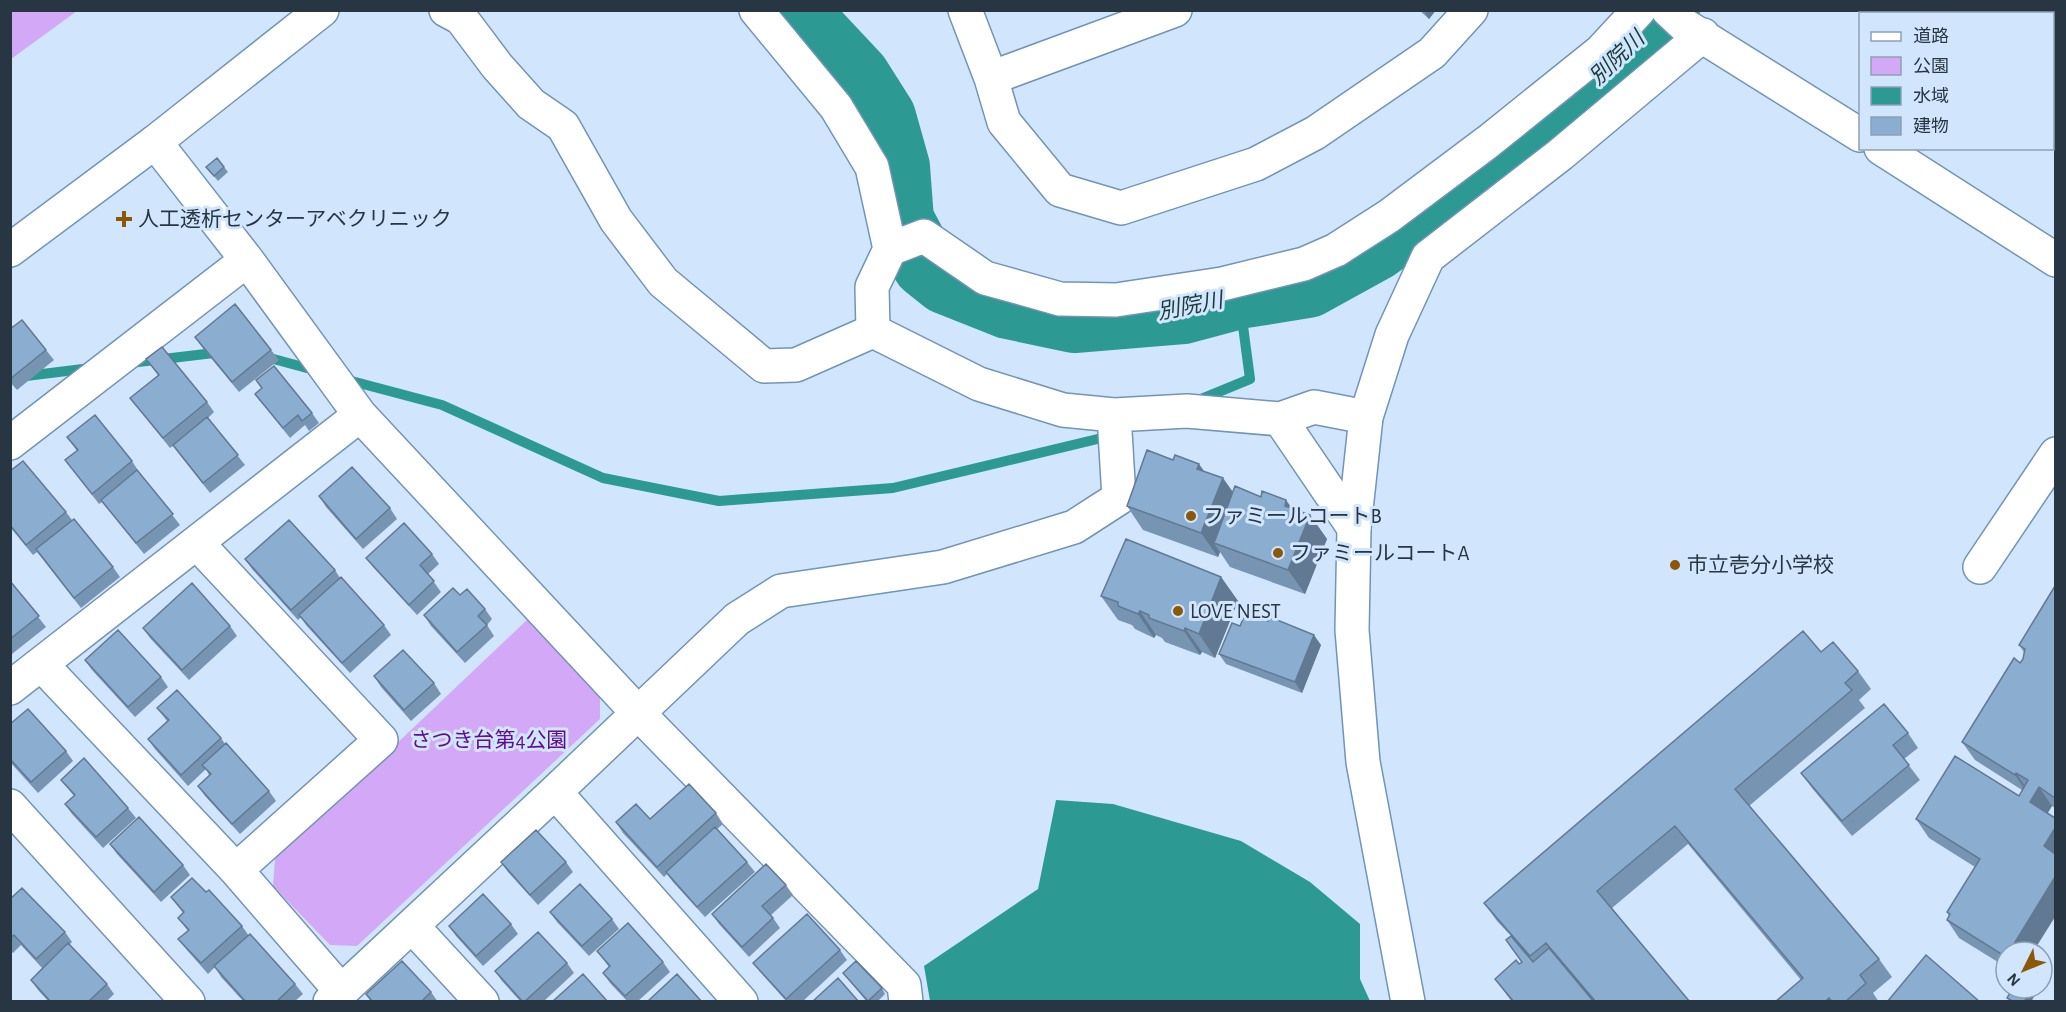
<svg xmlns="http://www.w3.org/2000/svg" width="2066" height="1012" viewBox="0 0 2066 1012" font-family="'Alegreya Sans','Noto Sans JP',sans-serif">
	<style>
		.green { fill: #d3a9f7 }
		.water { fill: #2c9a93 }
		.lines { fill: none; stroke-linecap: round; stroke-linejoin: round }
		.stream { stroke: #2c9a93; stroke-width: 10 }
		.river { stroke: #2c9a93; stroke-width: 66 }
		.minor-casing { stroke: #7294b5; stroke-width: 36 }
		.tertiary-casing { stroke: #7294b5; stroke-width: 36 }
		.minor { stroke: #fff; stroke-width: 33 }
		.tertiary { stroke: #fff; stroke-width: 33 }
		.wall { fill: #7795b3 }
		.shaded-wall { fill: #617992 }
		.building { fill: #8aadd0; stroke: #617992; stroke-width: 1.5 }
		.poi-dot { fill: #8c5707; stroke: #d1e6fc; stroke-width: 2 }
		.labels { text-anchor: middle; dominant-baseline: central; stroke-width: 6; stroke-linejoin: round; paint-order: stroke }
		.poi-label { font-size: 21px; fill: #283644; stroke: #d1e6fc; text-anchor: start }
		.park-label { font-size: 21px; fill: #630c91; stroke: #d1e6fc }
		.water-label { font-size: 22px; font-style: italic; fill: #1a3a38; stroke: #d1e6fc }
	</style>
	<rect width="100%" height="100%" fill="#d1e6fc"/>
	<path class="green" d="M11,10H77V11L11,59Z
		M530,617L600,692V719L357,946L330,945L273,886L275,859Z"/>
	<path class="water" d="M1056,800L1113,804L1241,841L1310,882L1360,924V979L1370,1001H930L924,966L1038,889Z"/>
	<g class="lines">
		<path class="stream" d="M266,357L318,371
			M130,363L222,352
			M10,378L91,368
			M344,379L442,405L603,478L719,501L893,488L1110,436
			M1194,402L1250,379L1239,296"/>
		<path class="river" d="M795,10L857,76L883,117L897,167L901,220L925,265L945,281L1008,306L1074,320L1183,311L1239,296L1308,285L1377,247L1471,178L1571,102L1667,10"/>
		<defs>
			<path id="minor" d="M446,10L461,18L497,66L531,104L563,126L616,220L663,282L764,366L796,365L873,331
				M756,10L836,107L872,167L890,249L872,287L873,331
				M965,10L991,78L1175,10
				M1668,10L1684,25L1860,135
				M991,78L1004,122L1060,190L1121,208L1256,164L1315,133L1432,53L1471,10
				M155,142L247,260L360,415L638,713L904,985L906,1002
				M1881,148L2056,260
				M890,249L924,236L985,278L1060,299L1116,300L1222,284L1304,264L1336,250L1389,216L1489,141L1601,51L1639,10
				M873,331L979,384L1063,410L1114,415L1187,411L1280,419L1314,407L1366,417
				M1280,419L1354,528
				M10,443L247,260
				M197,543L381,740L236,870
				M1980,567L2056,454
				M41,664L236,870L341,991
				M10,688L360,415
				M555,792L741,1002
				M10,806L188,1002
				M412,926L482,1002
				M330,1002L555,792L737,619L781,591L943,567L1074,527L1119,498L1114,415"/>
			<path id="tertiary" d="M10,250L155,142L322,10
				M1408,1002L1363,762L1352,630L1354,528L1366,417L1392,335L1428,257L1561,154L1703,35"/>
		</defs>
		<use href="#minor" class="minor-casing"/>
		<use href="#tertiary" class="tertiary-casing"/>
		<use href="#minor" class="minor"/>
		<use href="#tertiary" class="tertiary"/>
	</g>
	<path class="wall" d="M1419,10H1436L1429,19Z
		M206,167H224L228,172L218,181Z
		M10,329L46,350L54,360L17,390L10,382Z
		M195,337L271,350L279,360L239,392L202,347Z
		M146,359L207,402L214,412L208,418L245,465L210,493L173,446L170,448L130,398L158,375Z
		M256,380L312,413L319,423L309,431L305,425L290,438L255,394L262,389Z
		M67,437L132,461L139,472L180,525L144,554L102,502L99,504L65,460L77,451Z
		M10,471L66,512L72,520L113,567L120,577L81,608L37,552L33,555L10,527Z
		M1204,472L1233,492L1292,509L1310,515L1327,539L1305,594L1230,567L1220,552L1218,557L1143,530L1127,506Z
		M319,496L390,508L397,519L363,549L326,507Z
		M432,554L439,564L428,574L441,592L417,615L374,568L366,558Z
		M245,559L335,570L340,578L384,625L391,635L350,673L306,625L301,617L298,620L252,569Z
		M1221,577L1238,601L1215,658L1202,652L1200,655L1165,642L1162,638L1156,635L1154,638L1135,629L1132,625L1118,620L1101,596Z
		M10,581L46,627L12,654L10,652Z
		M2055,586V808L2052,806L2047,813L2006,952V967L1959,938L1947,920L1949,916L1947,912L1975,867L1929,838L1916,819L2019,796L2022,790L1975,760L1962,742L2023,659L2024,652L2019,645Z
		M460,595L485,609L492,619L487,625L494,636L465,663L431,626L424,615Z
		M230,626L237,636L189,680L150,638L143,628Z
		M1240,626L1321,645L1302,693L1226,664L1219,654Z
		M1821,652L1858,671L1871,689L1859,700L1865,708L1749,806L1879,959L1892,977L1873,993L1879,1002H1775L1801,980L1688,844L1612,908L1690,1002H1512L1495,979L1522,962L1511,936L1497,921L1484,903Z
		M85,660L161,677L168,687L135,717L92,670Z
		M374,676L434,683L441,694L411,721L381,687Z
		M157,708L221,738L225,744L269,791L276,801L240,834L205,796L198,786L209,775L206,769L188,786L155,749L148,739L167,721Z
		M10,724L66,751L73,761L38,793L10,762Z
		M1908,733L1918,748L1904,759L1920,780L1852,836L1812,788L1801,773Z
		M61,780L128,808L136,818L103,848L72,814L65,804L74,796Z
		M716,813L723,824L717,829L747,862L755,872L705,917L673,882L667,874L664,877L623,833L616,822Z
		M110,844L183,865L190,875L161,902L117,854Z
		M501,862H566L573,872L538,905L508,872Z
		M786,885L793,895L771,915L780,928L749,957L719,924L712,914Z
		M206,892L242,926L249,936L295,984L303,994L294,1002H244L221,977L215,967L208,974L186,949L178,939L188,931L178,918L183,913L171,897Z
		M10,899L65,932L72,942L69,945L107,984L114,994L106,1002H49L38,990L31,980L42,968L21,945L13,953L10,951Z
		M550,912L612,919L619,929L589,956L557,922Z
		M511,924L518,934L483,966L456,936L449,926Z
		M840,950L847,960L802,1002H787L761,973L753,963Z
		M597,951L663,962L670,972L637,1002H628L610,983L603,973L609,967Z
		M567,963L574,973L543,1002H521L502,981L495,971Z
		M843,973L882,988L885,994L877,1002H867Z
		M431,992L438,1002H371L366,994Z"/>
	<path class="shaded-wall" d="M1423,10H1436L1429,19Z
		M1199,464L1216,488L1197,469Z
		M1223,478L1240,502L1214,543L1220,552L1218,557L1201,533Z
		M1286,500L1303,524L1285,506Z
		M1310,515L1327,539L1305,594L1288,570Z
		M1221,577L1238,601L1215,658L1199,634Z
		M1140,611L1156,635L1154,638L1138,614Z
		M1185,628L1202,652L1200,655L1184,631Z
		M1314,635L1321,645L1302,693L1295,682Z
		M2016,773L2029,792L2028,794L2015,775Z
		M2039,787L2052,806L2043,821L2030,802Z
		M2055,828V863L2044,846Z
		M2055,877V917L2033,952H2009Z
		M2032,988H2039L2031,1002H2024Z"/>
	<path class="building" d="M217,158L224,167L214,176L206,167Z
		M235,304L271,350L232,382L195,337Z
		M22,320L46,350L10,379V329Z
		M162,347L207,402L163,438L130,398L159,375L146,359Z
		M274,366L312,413L302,421L298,415L283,428L255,394L262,388L256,380Z
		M95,415L132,461L92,494L65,460L78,450L67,437Z
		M207,417L238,455L203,483L173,445Z
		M1147,450L1173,460L1175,455L1199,464L1197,469L1223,478L1201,533L1127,506Z
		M23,461L66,512L26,545L10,525V471Z
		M352,467L390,508L356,539L319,496Z
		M137,470L173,514L136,543L101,500Z
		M1235,486L1261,497L1262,491L1286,500L1285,506L1310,515L1288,570L1214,543Z
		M74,519L113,567L74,598L36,549Z
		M289,520L335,570L291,610L245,559Z
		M404,523L432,554L420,565L434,581L409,605L366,558Z
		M1126,539L1221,577L1199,634L1185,628L1184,631L1149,618V615L1140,611L1138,614L1118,606V602L1101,596Z
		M341,577L384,625L342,663L299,615Z
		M10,581L39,616L10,639Z
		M192,583L230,626L182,670L143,628Z
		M2055,586V798L2039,787L2030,802L2055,818V828L2044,846L2055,854V877L2009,952H2006V957L1947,920L1950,914L1947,912L1980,859L1916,819L1955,756L2019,796L2028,780L2016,773L2015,775L1962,742L2014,658L2020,663L2023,659L2025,649L2019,645Z
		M453,588L460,595L467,589L485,609L478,616L487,625L457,652L424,615Z
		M1246,612L1268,621L1270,617L1314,635L1295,682L1219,654L1232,623L1240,626Z
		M118,630L161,677L128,707L85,660Z
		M1803,631L1821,652L1833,642L1858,671L1845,683L1852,690L1735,789L1879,959L1860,975L1866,983L1845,1002H1832L1829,998L1825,1002H1775L1803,978L1675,826L1597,891L1690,1002H1596L1546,943L1530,956L1484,903Z
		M403,650L434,683L404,710L374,676Z
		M177,690L221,738L181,775L148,739L169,720L157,708Z
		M1884,704L1908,733L1893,745L1909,765L1842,821L1801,773Z
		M28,709L66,751L31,782L10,759V724Z
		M226,743L269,791L232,824L198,786L211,774L202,765Z
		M84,758L128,808L96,837L65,804L75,795L61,780Z
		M689,784L716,813L657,867L616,822L636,804L650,819Z
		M139,817L183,865L154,892L110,844Z
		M715,827L747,862L697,907L666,872Z
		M536,830L566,862L530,895L501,862Z
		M766,864L786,885L762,906L773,918L742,947L712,914Z
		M192,878L206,892L209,890L242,926L201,963L178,939L189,930L178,918L184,912L171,897Z
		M580,884L612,919L582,946L550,912Z
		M22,888L65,932L36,959L14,935L10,938V899Z
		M483,894L511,924L476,956L449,926Z
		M807,914L840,950L786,999L753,963Z
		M628,923L663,962L625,996L603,973L610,966L597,951Z
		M538,932L567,963L524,1002H523L495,971Z
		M250,934L295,984L276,1002H246L214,966Z
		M1511,936L1533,962L1549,948L1594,1002H1514L1495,979L1516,960L1519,964L1522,962L1506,940Z
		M68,943L107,984L88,1002H51L31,980Z
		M1926,955L1980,1002H1887Z
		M402,961L431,992L421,1002H373L366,994Z
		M856,961L882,988L868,1001L843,973Z
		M583,974L608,1002H552Z
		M677,974L702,1002H647Z
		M838,978L859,1002H813V1001Z
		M2013,988H2032L2024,1002H2014L2007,998Z"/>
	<g class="poi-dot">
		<path d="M121 210h6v6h6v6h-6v6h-6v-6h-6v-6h6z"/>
		<circle cx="1191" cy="516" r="6"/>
		<circle cx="1278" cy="553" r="6"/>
		<circle cx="1675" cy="565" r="6"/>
		<circle cx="1178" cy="611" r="6"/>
	</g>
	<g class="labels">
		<g class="poi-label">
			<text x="138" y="219">人工透析センターアベクリニック</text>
			<text x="1203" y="516">ファミールコートB</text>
			<text x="1290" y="553">ファミールコートA</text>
			<text x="1687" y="565">市立壱分小学校</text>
			<text x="1190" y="611">LOVE NEST</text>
		</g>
		<g class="park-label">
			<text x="489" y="740">さつき台第4公園</text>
		</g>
		<g class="water-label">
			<text transform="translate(1617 58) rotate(-44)">別院川</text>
			<text transform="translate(1190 306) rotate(-11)">別院川</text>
		</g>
	</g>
	<rect width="2066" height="1012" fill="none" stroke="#283644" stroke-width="24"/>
	<rect x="1859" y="12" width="195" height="138" fill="#d1e6fc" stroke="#8da0b2" stroke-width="1.5"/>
	<rect x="1871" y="32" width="30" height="9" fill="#ffffff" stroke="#8da0b2" stroke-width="1.5"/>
	<text x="1913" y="42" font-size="18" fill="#283644">道路</text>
	<rect x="1871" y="57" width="30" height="18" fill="#d3a9f7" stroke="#8da0b2" stroke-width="1.5"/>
	<text x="1913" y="72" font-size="18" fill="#283644">公園</text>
	<rect x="1871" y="87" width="30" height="18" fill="#2c9a93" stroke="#8da0b2" stroke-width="1.5"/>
	<text x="1913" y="102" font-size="18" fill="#283644">水域</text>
	<rect x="1871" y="117" width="30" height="18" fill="#8aadd0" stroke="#8da0b2" stroke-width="1.5"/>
	<text x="1913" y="132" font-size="18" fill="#283644">建物</text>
	<g transform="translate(2024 970) rotate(227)"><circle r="28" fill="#d1e6fc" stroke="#8da0b2" stroke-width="1.5"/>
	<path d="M0-4.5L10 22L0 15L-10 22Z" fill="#8c5707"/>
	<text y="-9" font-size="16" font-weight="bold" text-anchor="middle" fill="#283644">N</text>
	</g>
</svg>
